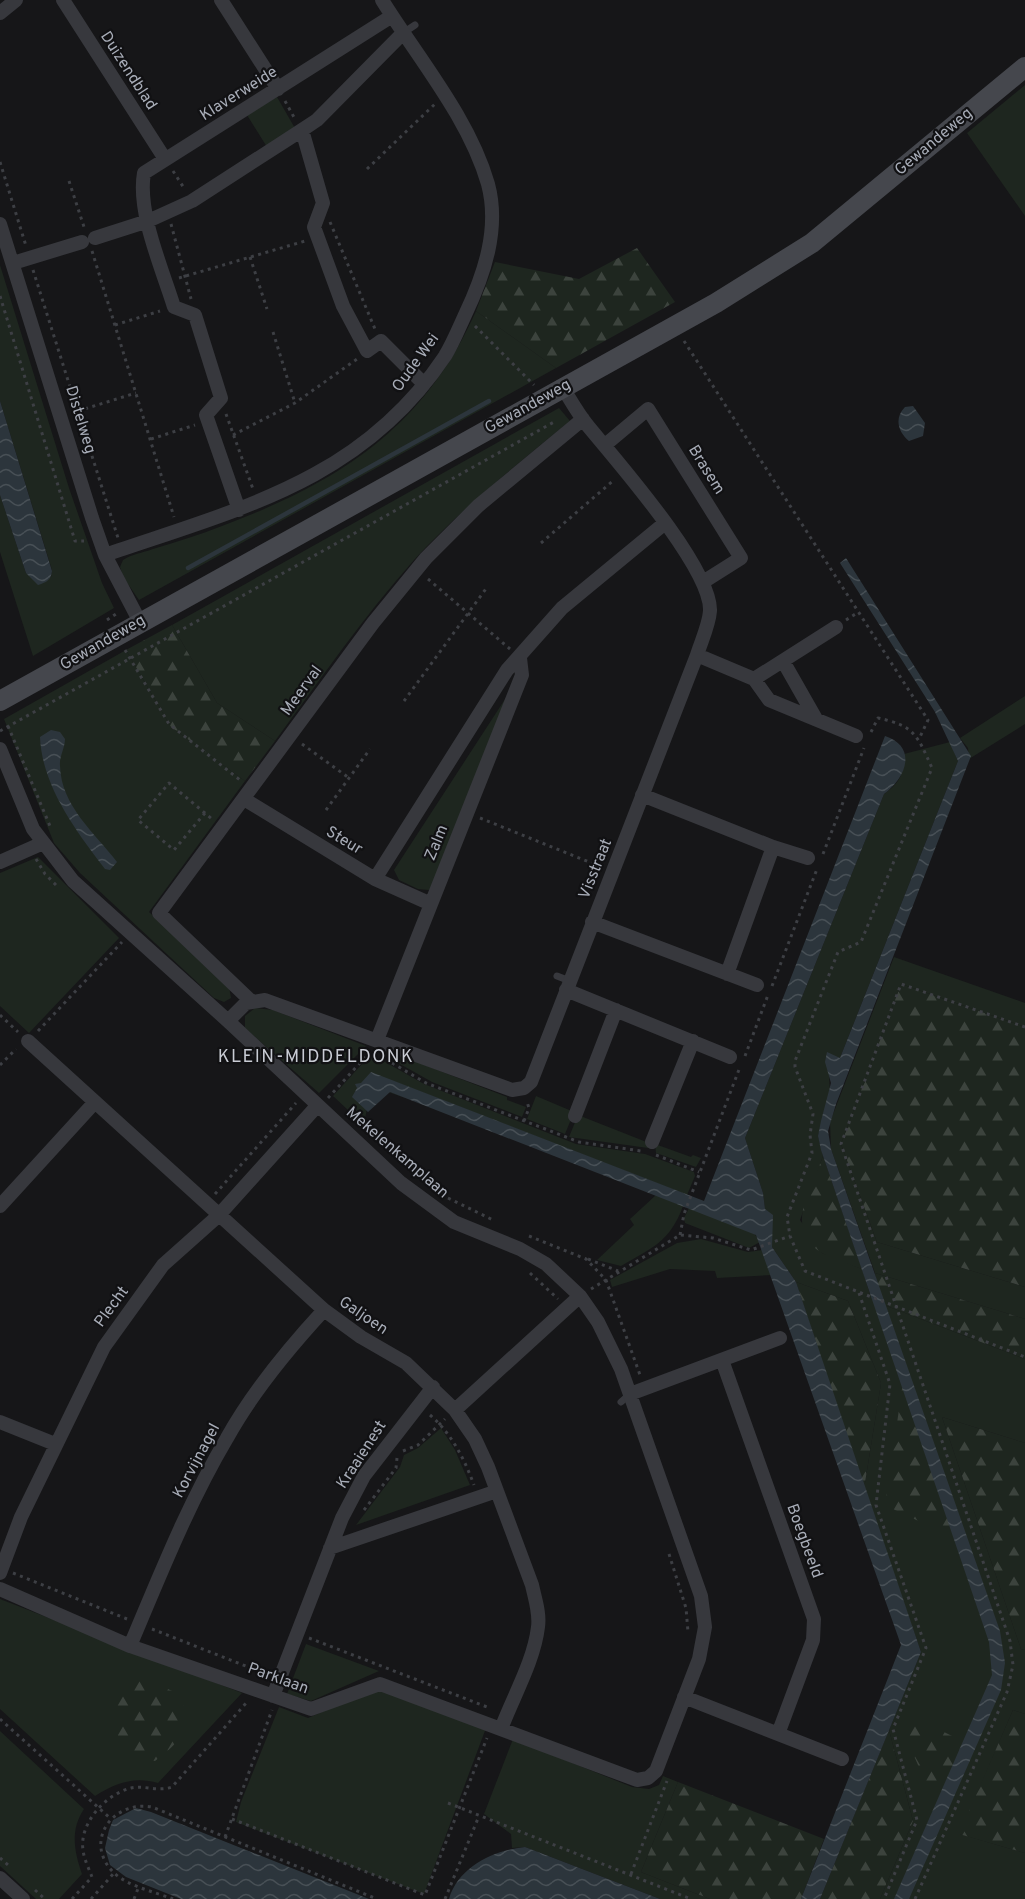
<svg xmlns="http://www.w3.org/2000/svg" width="1025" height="1899" viewBox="0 0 1025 1899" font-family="Overpass,sans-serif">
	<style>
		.green { fill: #1e261f }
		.forest { fill: url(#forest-firs) }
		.water { fill: url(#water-waves) }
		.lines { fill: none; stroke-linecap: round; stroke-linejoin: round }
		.stream { stroke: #2c353c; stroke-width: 4.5 }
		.path { stroke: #3d3f44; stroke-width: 3; stroke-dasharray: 3 4.5; stroke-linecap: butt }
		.lane { stroke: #37383d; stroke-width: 7 }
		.street { stroke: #37383d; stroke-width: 14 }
		.secondary { stroke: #45474d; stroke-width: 20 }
		.labels { text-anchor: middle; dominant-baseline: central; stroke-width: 4.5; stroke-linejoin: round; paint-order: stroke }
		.street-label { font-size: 16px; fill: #a8adb8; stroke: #111113 }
		.neighbourhood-label { font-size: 18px; letter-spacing: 1.5px; fill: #c9ccd4; stroke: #111113 }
	</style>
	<defs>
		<pattern id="forest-firs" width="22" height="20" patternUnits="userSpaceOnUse" patternTransform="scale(1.5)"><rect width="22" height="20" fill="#1e261f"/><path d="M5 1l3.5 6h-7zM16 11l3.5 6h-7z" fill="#3c433d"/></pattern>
		<pattern id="water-waves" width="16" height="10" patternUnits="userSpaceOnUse" patternTransform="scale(1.5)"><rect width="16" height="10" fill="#2c353c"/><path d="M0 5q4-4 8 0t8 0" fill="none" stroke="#485056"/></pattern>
	</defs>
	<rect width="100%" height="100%" fill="#161618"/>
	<path class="green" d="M1025,85V216L967,133Z
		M277,97L296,130L267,147L247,115Z
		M0,265L69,488L102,583L114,608L33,656L0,552V495L26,573L51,577L52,570L0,401Z
		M476,311L556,368L139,600L123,577L120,567L123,560C132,554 142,553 153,549C176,542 199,535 222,526C339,482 424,428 476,311Z
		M559,408L570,421C516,465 461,509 414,560C363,617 320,680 275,741L217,703L172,625Z
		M126,650L171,727L245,781L149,912L229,987L231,998L224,1002L214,998L80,873L54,843L4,719Z
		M511,690L436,883L429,890L418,889L399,880L394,870Z
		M1025,696V724L969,759L968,748L960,738Z
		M950,742L958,761L840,1058L835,1057L829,1076L830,1092L818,1136L823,1156L800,1220L822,1253L862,1269L870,1294L879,1303L1025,1359V1443L942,1417L1021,1649L1025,1650V1714L1013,1710L960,1834L1025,1853V1899H880L913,1821L889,1730L921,1652L864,1489L881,1383L848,1301L796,1282L772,1247L769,1213L765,1209L763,1193L745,1138L884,794C900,783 904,774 904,754Z
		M38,857L119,938L29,1033L0,1006V873Z
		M894,957L1025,1003V1027L901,984L841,1144L877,1242L1025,1287V1319L875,1273L831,1149L830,1122Z
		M255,1008L273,1010L366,1046L319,1093L245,1028V1016Z
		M381,1048L507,1097V1100L526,1107L522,1117L432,1082L384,1055Z
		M371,1054L424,1084L576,1144L645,1154L694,1172L695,1176L687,1195L393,1081L390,1092L414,1101L371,1086L364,1125L333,1096Z
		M536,1096L574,1112L565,1134L527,1119Z
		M578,1115L649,1143L648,1148L569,1137Z
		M655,1144L691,1157L693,1155L701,1158L696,1167L656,1153Z
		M656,1195L683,1206C670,1242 652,1248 621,1266L597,1260L634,1225L630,1219Z
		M689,1208L754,1233L760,1242L749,1248L685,1223L684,1218Z
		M701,1239L748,1252L762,1250L772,1275L717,1278L715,1271L670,1269L612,1287L610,1280L677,1243Z
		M441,1428L455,1450L470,1485L356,1525L400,1467L404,1455L418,1448Z
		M0,1599L242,1693L158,1783C134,1776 116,1783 95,1796L0,1709Z
		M306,1644L379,1671L311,1701L287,1694Z
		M377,1688L486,1728L424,1894L236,1822L241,1802L279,1707L308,1718Z
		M0,1731L84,1809C70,1830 74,1851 82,1874L59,1899H36L0,1866Z
		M513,1739L632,1787L649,1789L659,1785L663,1776L678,1782L641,1872L710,1899H660L525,1847L512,1848L511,1834L484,1814Z"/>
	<path class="forest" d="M637,248L675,302L556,368L476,311L495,262L579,279Z
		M172,625L217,703L275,741L245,781L171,727L126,650Z
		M901,984L1025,1027V1287L877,1242L841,1144Z
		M823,1156L862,1269C849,1264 834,1260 822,1253C783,1229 811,1190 823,1156Z
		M875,1273L1025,1319V1359L879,1303Z
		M796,1282L848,1301L881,1383L864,1489Z
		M904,1375L961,1541L893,1509L886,1499Z
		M942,1417L1025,1443V1650L1021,1649Z
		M139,1679L154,1682L182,1696C190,1729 182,1741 155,1761L125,1754L118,1738L115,1692L126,1682Z
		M1013,1710L1025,1714V1853L959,1834Z
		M914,1717L970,1745L939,1813L908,1742L907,1727Z
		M889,1730L913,1821L880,1899H820Z
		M678,1782L824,1839L801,1899H710L641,1872Z"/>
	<path class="water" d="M0,401L52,571C51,580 47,582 38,585L26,573L0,495Z
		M913,406L925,423L923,436L909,441C898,432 894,418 905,407Z
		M846,558L971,756L836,1104L828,1131L831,1149L1000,1631L1005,1663L1001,1690L909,1899H894L992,1675L989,1642L821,1150L818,1136L821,1121L831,1083L825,1062L827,1052L840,1058L958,761L935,712L840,563Z
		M51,730L60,732L65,739C65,748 59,757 60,766C61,806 95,833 117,862L110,870L105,869C76,831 42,786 40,737Z
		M885,736C918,747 906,778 884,794L745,1138L763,1193L765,1209L773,1215L772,1247L796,1282L921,1652L820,1899H801L901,1645L756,1235L390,1092L368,1112L352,1097L357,1088L355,1084L361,1083L371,1072L704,1201Z
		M136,1808L151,1812L369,1899H181L126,1877L110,1865L105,1848L109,1830L113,1820Z
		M525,1847L660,1899H449C458,1867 494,1850 525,1847Z"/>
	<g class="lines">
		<path class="stream" d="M188,568L489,401"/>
		<path class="path" d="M285,101L295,119
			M0,162L26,246
			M367,169L436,103
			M173,171L184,188
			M69,181L85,230
			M330,222L375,329
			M171,224L191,299
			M92,251L174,517
			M250,257L267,309
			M33,270L118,538
			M179,278L305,241
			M0,296L75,541H84
			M115,325L160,311
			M475,326L534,385
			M273,332L295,403
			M684,341L928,720L919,739
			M78,411L136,393
			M226,414L253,489
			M233,435L295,403L357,359
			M151,439L195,425
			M541,543L614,480
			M428,579L510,649
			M107,620L119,612
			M846,620L857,613
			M125,650L169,724L240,780
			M404,701L488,586
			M8,726L50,826
			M0,731L554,422
			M871,732L878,718C915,726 917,735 932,768L861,942L838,952L795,1061V1067L813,1114L810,1135L812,1153L787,1217L790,1236L805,1271L1025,1357
			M302,744L349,778
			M326,810L370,749
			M205,813L174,850L138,820L169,783L212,819
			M480,818L599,866
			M823,854L864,748
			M36,859L45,874L56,885
			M772,986L817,869
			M0,1015L18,1032
			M38,1031L122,942
			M745,1056L768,995
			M392,1063L426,1083L579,1142L641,1151
			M0,1065L16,1049
			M328,1098L370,1052
			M524,1121L529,1108L527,1102
			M656,1155L699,1172
			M215,1194L296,1103
			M448,1198L493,1220
			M680,1235L684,1214L740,1067
			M529,1236L586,1259L606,1280L640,1375
			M588,1259L618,1271
			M530,1273L558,1299
			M591,1289L680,1235L713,1238L751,1250L790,1236
			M859,1293L890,1384L876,1505L926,1648L893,1729L917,1820L884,1899
			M430,1415C451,1433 464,1458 474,1485
			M403,1451L418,1445L445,1419
			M364,1510L396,1468L397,1458
			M669,1554L686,1608L688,1632
			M13,1573L127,1619
			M152,1629L266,1674
			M309,1638L487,1707
			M0,1719L110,1818
			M448,1803L691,1899
			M232,1819L425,1895L487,1738
			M225,1837L272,1710
			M0,1858L8,1865
			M631,1874L667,1781
			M35,1890L45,1899
			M72,1899L92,1877C89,1869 84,1859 83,1850C79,1823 106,1794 131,1788C144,1785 158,1792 172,1787L248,1701
			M91,1899L114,1873
			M134,1899L139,1886
			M173,1899C155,1892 127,1886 113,1872C83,1841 113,1800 152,1807L377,1899
			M445,1899L479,1816
			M915,1899L1007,1692L1013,1665L1010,1641L841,1144L901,984L1025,1027"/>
		<path class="lane" d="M403,33L415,25
			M557,976L570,981
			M621,1402L630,1394"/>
		<path class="street" d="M63,0L165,159
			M221,0L278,89
			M0,13L16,0
			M302,130L323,203L314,227L343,306L367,351L381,341L424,384
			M0,224L92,518L105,555L140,622
			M95,238L148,221L192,201L302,130L317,120L403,33
			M13,263L82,242
			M605,445L648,409L741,558L703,582
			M239,510L206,415L221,398L195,315L174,307C162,268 137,212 144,173L392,16
			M105,555C238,509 362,481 445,356C453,343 459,328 465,315C484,275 500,229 488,184C469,118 418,58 382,0
			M697,655L754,679L769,700L856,736
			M783,661L816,719
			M754,679L836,627
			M0,749L33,829L73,881L228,1021L401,1183L454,1222L520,1249L546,1264L580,1296L598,1322L621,1369L701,1596L705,1627L699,1659L656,1771L648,1778L637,1780L380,1684L311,1709L130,1646L0,1589
			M642,795L773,847L808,858
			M244,799L375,879L431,904
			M0,862L43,843
			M375,879L507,670L562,608L665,523
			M592,922L757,985
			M727,974L773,847
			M566,990L730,1057
			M251,1001L159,913L373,623L426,558L478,506L583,419
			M228,1021L246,1003L265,1000L512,1090L524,1088L531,1082L697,655C701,642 709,625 710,611C712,569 616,460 588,426C578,414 571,401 563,388
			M377,1040L522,675L520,658
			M28,1041L324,1310L361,1337L406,1363L455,1410L475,1439L488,1467L532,1585C535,1599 540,1613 538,1627C534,1661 513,1697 501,1729
			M575,1116L616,1010
			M652,1142L693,1041
			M0,1206L95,1102
			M722,1360L814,1619L813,1640L778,1734
			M630,1394L780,1338
			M455,1410L580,1296
			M0,1422L55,1444
			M330,1548L497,1491
			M0,1573L21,1517L104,1347L163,1265L218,1216L317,1106
			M130,1646C160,1575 188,1504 227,1438C253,1391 288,1349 324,1310
			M273,1696L342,1518L364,1476L433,1387
			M684,1697L842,1759
			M0,1878L23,1899"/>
		<path class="secondary" d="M0,701L716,303L812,243L1025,67"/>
	</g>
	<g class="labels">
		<g class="street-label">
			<text transform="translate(128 71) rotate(57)">Duizendblad</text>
			<text transform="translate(239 94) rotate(-32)">Klaverweide</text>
			<text transform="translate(934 142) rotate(-40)">Gewandeweg</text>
			<text transform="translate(416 363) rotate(-54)">Oude Wei</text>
			<text transform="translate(528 407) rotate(-29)">Gewandeweg</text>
			<text transform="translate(80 420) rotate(73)">Distelweg</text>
			<text transform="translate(706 470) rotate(58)">Brasem</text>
			<text transform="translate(103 643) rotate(-30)">Gewandeweg</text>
			<text transform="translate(302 691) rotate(-54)">Meerval</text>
			<text transform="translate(344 841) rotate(31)">Steur</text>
			<text transform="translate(437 843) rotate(-68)">Zalm</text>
			<text transform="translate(596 869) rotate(-68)">Visstraat</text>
			<text transform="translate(397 1153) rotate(41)">Mekelenkamplaan</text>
			<text transform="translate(112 1307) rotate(-54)">Plecht</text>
			<text transform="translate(363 1316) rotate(34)">Galjoen</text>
			<text transform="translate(362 1455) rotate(-57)">Kraaienest</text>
			<text transform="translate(197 1461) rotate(-62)">Korvijnagel</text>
			<text transform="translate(804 1541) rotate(70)">Boegbeeld</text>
			<text transform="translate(278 1679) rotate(20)">Parklaan</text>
		</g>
		<g class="neighbourhood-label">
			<text x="316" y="1057">KLEIN-MIDDELDONK</text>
		</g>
	</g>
</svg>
